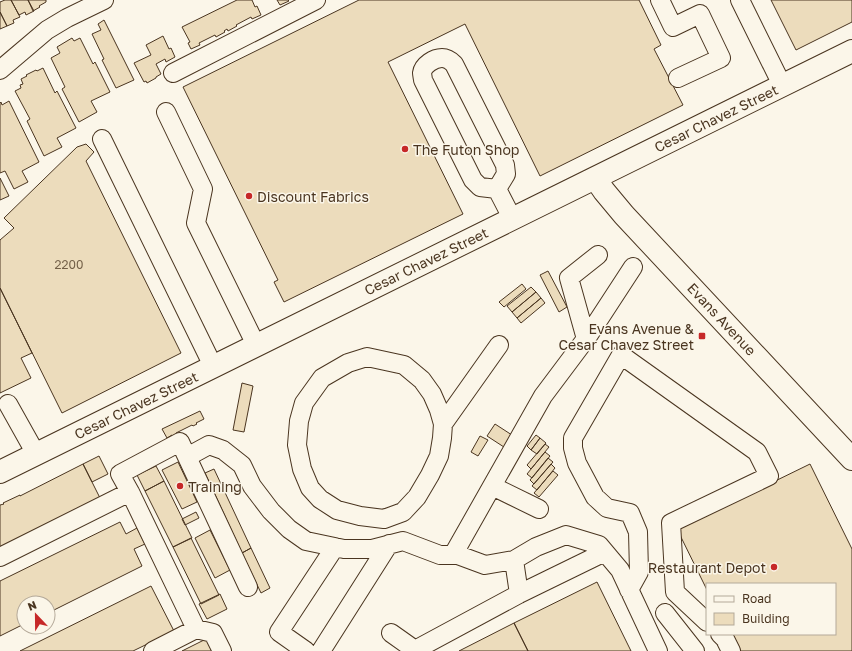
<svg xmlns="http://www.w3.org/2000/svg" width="852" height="651" viewBox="0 0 852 651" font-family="'Golos Text',sans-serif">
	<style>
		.building { fill: #ecdcbc; stroke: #4a3520 }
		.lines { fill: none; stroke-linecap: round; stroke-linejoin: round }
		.minor-casing { stroke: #4a3520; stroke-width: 20 }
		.major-casing { stroke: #4a3520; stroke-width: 24 }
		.minor { stroke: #fbf6e9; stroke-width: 18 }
		.major { stroke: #fbf6e9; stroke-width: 22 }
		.poi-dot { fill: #c62828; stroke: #fbf6e9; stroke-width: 1.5 }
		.labels { text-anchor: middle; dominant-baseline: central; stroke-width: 3; stroke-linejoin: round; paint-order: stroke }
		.number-label { font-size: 12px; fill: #725f47 }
		.street-label { font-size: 14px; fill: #4a3520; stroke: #fbf6e9 }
		.poi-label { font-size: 14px; fill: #4a3520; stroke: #fbf6e9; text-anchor: start }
	</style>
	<rect width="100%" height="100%" fill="#fbf6e9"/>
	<path class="building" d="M5,0H11L20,17L13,20L14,23L7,26L0,12V2Z
		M11,0H28L34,11L26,15L25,12L19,15Z
		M28,0H46V2L39,6L40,7L33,11Z
		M237,0H252L255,7L257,6L261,15L252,19L251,17L236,25L237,26L228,31L227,29L224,31L225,32L216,37L215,35L199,43L200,45L191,49L188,43L190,42L182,27Z
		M277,0H288L289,1L280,5Z
		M359,0H639L661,45L654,49L683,105L540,176L465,24L388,62L463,214L284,302L274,282L278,280L183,87Z
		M771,0H852V22L796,50Z
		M0,12L7,26L0,29Z
		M104,20L134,80L116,88L102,60L104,59L92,34L101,30L98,24Z
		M163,36L169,49L171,48L175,57L166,62L165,59L156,64L161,74L156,77V78L147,83L146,81L144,82L134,63L151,55L146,45Z
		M72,38L74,41L80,38L93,64L95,62L110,92L91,101L97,112L79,122L62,89L65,87L51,58L60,53L57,47Z
		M43,68L55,93L57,91L76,128L57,138L62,147L44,156L27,121L30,119L15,91L21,88L20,85L23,84L21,79L27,76L26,75L36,70L37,71Z
		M9,101L39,162L22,171L28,182L14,189L5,171L0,173V103L1,102L2,105Z
		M86,144L94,152L86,161L181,353L62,413L0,288V240L14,228L4,218L77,147Z
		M0,178L9,196L0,200Z
		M548,271L567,307L559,312L540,275Z
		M522,284L526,289L504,307L499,302Z
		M531,287L536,292L512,312L507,306Z
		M0,288L32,353L21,358L31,378L0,393Z
		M536,292L541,298L517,318L512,312Z
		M541,298L545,303L521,323L517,318Z
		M242,383L253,386L244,432L233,430Z
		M200,411L204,419L196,423L197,424L193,426L192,425L176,433L177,435L173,437L172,435L167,438L162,429Z
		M495,424L515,437L507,449L487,436Z
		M536,435L540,438L531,450L527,446Z
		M480,436L488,440L478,456L471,452Z
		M540,438L546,443L537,454L531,450Z
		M545,444L549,447L531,469L527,465Z
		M545,452L550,456L532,478L527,474Z
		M99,456L108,474L92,482L83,464Z
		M548,458L553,462L534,484L530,480Z
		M178,462L197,502L182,509L162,470Z
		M83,464L101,500L0,550V505L4,504L3,503L20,495V496Z
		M551,464L555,468L537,490L532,486Z
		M810,464L852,549V651H737L729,634H835V584H707V590L677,529Z
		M156,466L164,481L145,491L137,475Z
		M214,469L251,548L242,553L205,473Z
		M553,471L558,475L539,497L534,493Z
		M164,481L192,538L173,547L145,491Z
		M196,512L199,518L185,525L182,519Z
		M120,522L126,534L137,528L145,544L134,549L142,566L48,613V603H24V624L0,636V581Z
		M210,530L230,570L215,578L195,538Z
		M191,538L219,595L201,604L173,547Z
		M251,548L270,588L261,593L242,553Z
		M597,582L631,651H528L514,623Z
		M151,586L174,631L133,651H20Z
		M220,594L227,609L207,619L199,604Z
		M514,623L528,651H459Z
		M210,637L216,651H182Z"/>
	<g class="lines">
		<defs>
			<path id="minor" d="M660,0L673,27L700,14L721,58L678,78
				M740,0L782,85
				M0,70L47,30L67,18L104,0
				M173,73L316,0
				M166,112L203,189L196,223L256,345
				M102,139L213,366
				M497,189L480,187L473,180L423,80C423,79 422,74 422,73C423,65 434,58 442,58C447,58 451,61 454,64L505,165L506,174L497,189L512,218
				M586,339L569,278L598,255
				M367,357L404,365L422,380L432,394L439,410L443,424L442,438L439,456L430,475L417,497L403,512L384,519L360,516L337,510L320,499L310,488L302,469L297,445L299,421L304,403L322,378L348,363Z
				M8,404L36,454
				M443,424L499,345
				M187,457L248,587
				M492,486L539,509
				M453,555L543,396L588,336L633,267
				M0,557L130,492
				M514,560L519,594
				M629,590L639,572L638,532L630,513L607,508L595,497L577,463L573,448V438L621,355L757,452L769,476L671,523L675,592L707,622
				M665,613L695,651
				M196,629L130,492L120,474L180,442L187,457L209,445L223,450L242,465L252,486L271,511L289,529L306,541L344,549H372L403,541L440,555H458L485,565L514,560L536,547L566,535L599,545L620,570L658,651
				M391,633L415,650L519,594L605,552
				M720,634L725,639L731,651
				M153,651L196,629L213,633L222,651
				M306,651L279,632L335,547
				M321,651L389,544"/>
			<path id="major" d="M595,178L604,191L624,215L852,459
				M0,472L852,51"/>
		</defs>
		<use href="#minor" class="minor-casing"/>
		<use href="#major" class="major-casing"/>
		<use href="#minor" class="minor"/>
		<use href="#major" class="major"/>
	</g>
	<g class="poi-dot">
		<circle cx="405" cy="149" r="4"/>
		<circle cx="249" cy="196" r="4"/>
		<rect x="698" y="332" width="8" height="8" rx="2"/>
		<circle cx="180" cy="486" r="4"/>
		<circle cx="774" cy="567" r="4"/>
	</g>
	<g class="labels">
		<g class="number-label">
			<text x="69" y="264">2200</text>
		</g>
		<g class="street-label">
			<text transform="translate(716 118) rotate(-26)">Cesar Chavez Street</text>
			<text transform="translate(426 261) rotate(-26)">Cesar Chavez Street</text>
			<text transform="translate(722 319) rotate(47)">Evans Avenue</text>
			<text transform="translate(136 405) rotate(-26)">Cesar Chavez Street</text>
		</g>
		<g class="poi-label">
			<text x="413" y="149">The Futon Shop</text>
			<text x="257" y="196">Discount Fabrics</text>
			<text x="694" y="328" text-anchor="end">Evans Avenue &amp;<tspan x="694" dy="16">Cesar Chavez Street</tspan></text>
			<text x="188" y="486">Training</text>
			<text x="766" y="567" text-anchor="end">Restaurant Depot</text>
		</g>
	</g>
	<rect x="706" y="583" width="130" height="52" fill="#fbf6e9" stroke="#b4a999"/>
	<rect x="714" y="596" width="20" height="6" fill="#fbf6e9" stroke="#b4a999"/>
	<text x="742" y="603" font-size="12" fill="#4a3520">Road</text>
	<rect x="714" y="613" width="20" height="12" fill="#ecdcbc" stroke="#b4a999"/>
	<text x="742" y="623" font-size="12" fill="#4a3520">Building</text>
	<g transform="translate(36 615) rotate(338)"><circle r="19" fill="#fbf6e9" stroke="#b4a999"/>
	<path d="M0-3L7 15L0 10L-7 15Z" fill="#c62828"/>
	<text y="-6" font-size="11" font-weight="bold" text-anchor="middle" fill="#4a3520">N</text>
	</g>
</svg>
